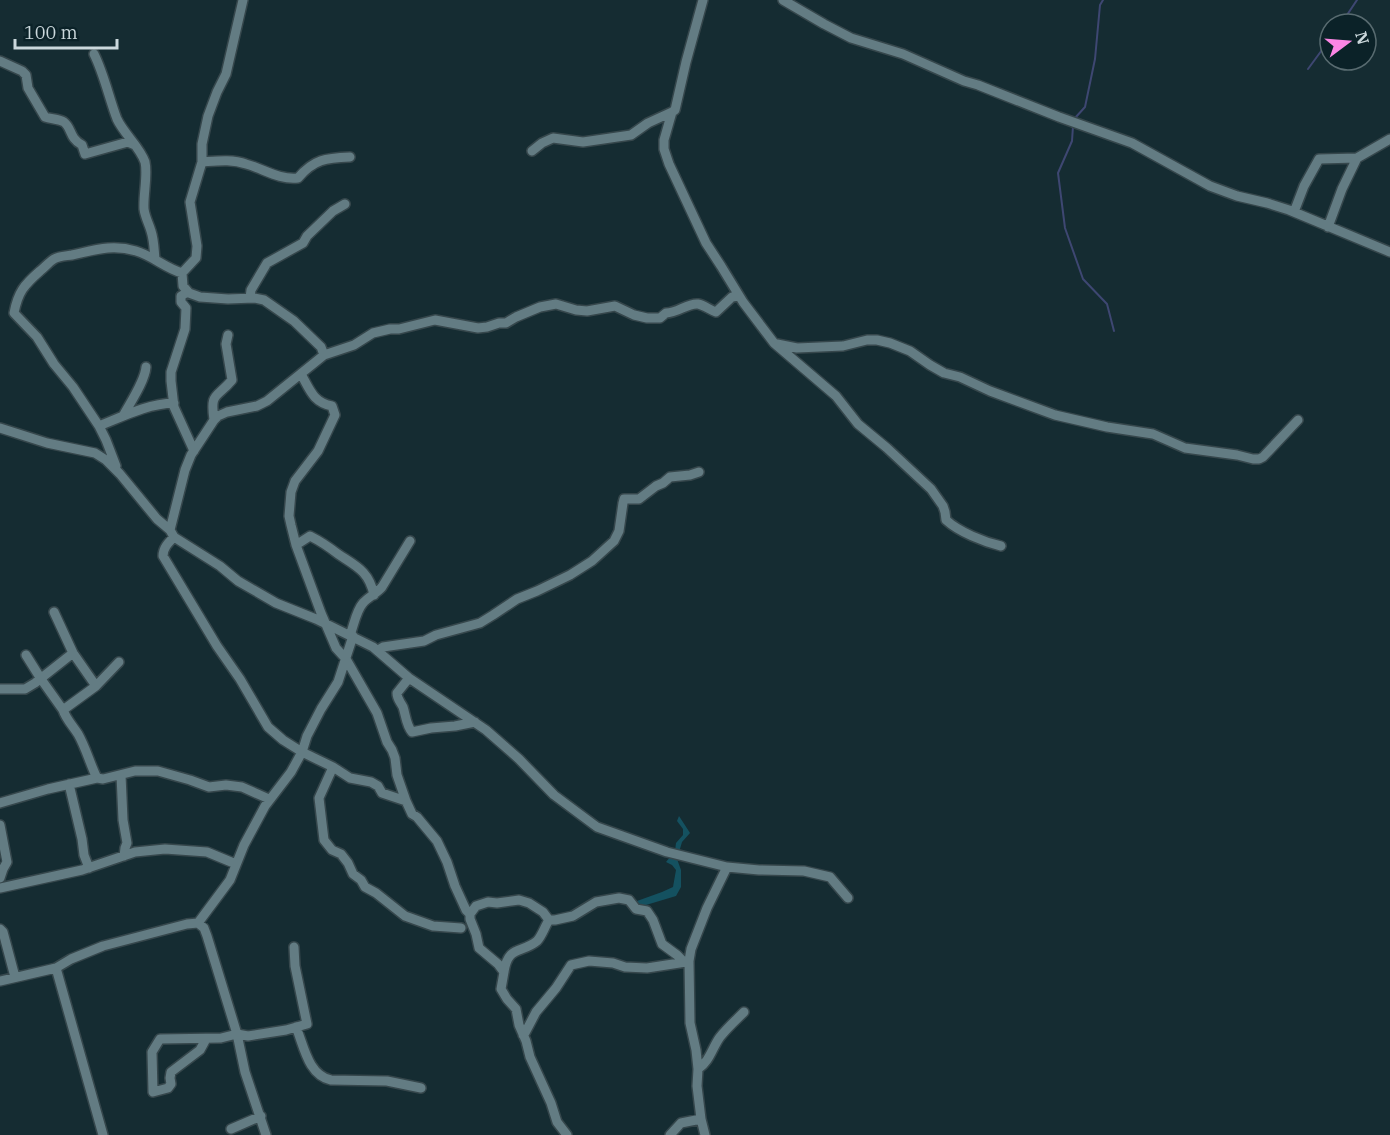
<svg xmlns="http://www.w3.org/2000/svg" width="1390" height="1135" viewBox="0 0 1390 1135" font-family="'IBM Plex Serif',serif">
	<style>
		.green { fill: #145160 }
		.lines { fill: none; stroke-linecap: round; stroke-linejoin: round }
		.stream { stroke: #3e4772; stroke-width: 2 }
		.minor-casing { stroke: #36474c; stroke-width: 12 }
		.minor { stroke: #637c83; stroke-width: 9 }
	</style>
	<rect width="100%" height="100%" fill="#152c32"/>
	<path class="green" d="M679,816L690,833L682,842L677,859L681,870V887L676,896L636,908L637,901L662,892L673,887L676,870L672,865L666,862L675,851L676,843L683,835V829L677,821Z"/>
	<g class="lines">
		<path class="stream" d="M1341,24L1357,0
			M1308,69L1330,39
			M1075,118L1085,107L1095,59L1100,5L1103,0
			M1073,126L1072,141L1058,173L1065,228L1083,279L1107,304L1114,331"/>
		<defs>
			<path id="minor" d="M703,0L686,62L675,110L672,112L664,140V149L669,164L706,243L721,266L743,302L774,343L836,396L858,424L887,448L931,489L943,506L945,512L946,520C959,532 984,542 1001,546
				M783,0L824,24L851,38L903,54L964,81L978,85L1059,117L1132,143L1210,186L1237,196L1267,203L1289,210L1390,252
				M94,54C104,74 109,98 117,119C124,134 140,147 145,162C148,175 143,195 144,209C145,217 149,224 151,231C154,240 154,249 155,259
				M0,61L22,71L26,75L28,88L45,117C51,119 59,119 64,122C72,128 69,138 82,145L85,154L128,142L135,145
				M532,151L542,143L553,138L583,142L631,135L648,123L672,112
				M202,162C217,161 232,159 246,164C264,169 279,180 298,178C314,159 326,158 350,157
				M1294,212L1304,186L1319,159L1357,158L1390,139
				M1328,227L1342,189L1357,158
				M182,273L183,286L189,293L200,297L228,299L254,298L264,300L294,321L321,347L324,355
				M189,293H186L181,296V302L186,308L185,329L171,372V381L174,407L194,451
				M250,298L251,290L267,263L303,243L307,236L333,211L345,204
				M777,344L797,348L843,346L867,340H877L890,343L910,351L930,365L944,373L960,377L990,391L1055,415L1107,427L1153,434L1185,448L1237,455L1253,459H1259L1263,457L1298,420
				M301,374C310,390 313,402 332,406L335,415L318,451L295,481L291,492L289,516L291,525L296,545L321,613L336,648L346,659L377,713L387,742L392,750L395,758L397,775L406,801
				M123,416C130,403 145,381 146,367
				M214,420C210,392 216,399 232,380L226,344L228,335
				M99,426C124,416 147,404 174,403
				M0,428L47,443L95,453L106,460L120,474L157,519L170,530L174,537L220,566L238,581L276,603L316,619L373,647L409,678L486,730L519,759L554,795L597,827L667,852L727,867L707,908L691,949L689,961L690,1023L696,1050L698,1069L697,1086L701,1119L705,1135
				M116,466L106,440L99,426L73,387L54,364L37,337L14,313C18,292 24,285 40,271C45,267 49,262 54,259C59,256 66,256 72,255C95,250 112,244 136,251C153,256 165,268 182,273L196,258L197,246L190,202L202,162V144L208,116L217,92L226,74L243,0
				M170,530L185,470L191,455L214,420L218,416L227,412L257,406L267,401L324,355L354,345L373,333L390,329H399L435,320L478,328L487,327L499,323H506L516,317L540,307L556,304L576,310L587,311L615,306L634,315L647,318H660L666,313C678,313 687,303 698,304C704,305 710,310 716,312L732,297L739,296
				M174,537C168,543 163,548 163,556L217,646L240,679L268,727L283,740L302,752L333,767L350,778L371,782L378,786L382,793L406,801L412,814L417,817L437,841L447,862L455,886L466,910L470,914V919L476,934L479,948L498,964L504,972L501,989L507,999L516,1009L519,1025L526,1041L530,1057L551,1103L557,1122L567,1135
				M296,545L310,536C320,541 329,547 338,554C356,566 369,571 374,595
				M54,612L73,653L96,686
				M350,635C354,625 356,611 363,603C368,597 376,594 382,587L410,541
				M378,650L383,647L424,641L436,635L480,623L493,615L517,599L537,591L570,575L592,561L614,541L619,531L623,503L624,499H639L656,486L663,483L670,477L690,475L699,472
				M26,655L41,679L63,710
				M409,678L397,693C397,699 400,701 403,707C406,716 406,725 412,732L431,728L455,726L475,722
				M0,689H25L35,683L73,653
				M333,767L319,798L324,840L332,850L341,854L348,863L353,874L361,880L365,887L376,893L405,916L433,926L461,928
				M121,775L123,820L127,843L125,848L124,856
				M97,778C90,764 86,748 78,734C73,726 66,719 63,710L96,686L119,662
				M69,784L82,839L84,855L89,868
				M0,803L48,789L97,778L103,779L135,771H158L190,780L209,787L226,785L242,787L269,799
				M0,825L7,862L3,869L0,878
				M727,867L759,870L804,871L830,877L848,898
				M0,888L82,870L135,852L165,849L207,852L236,864
				M470,914L476,906L488,902L497,903L519,900L529,903L543,912L549,920H555L573,916L596,902L619,898L629,900L636,909L647,911L653,920L662,944L677,955L684,962
				M198,923L230,880L244,845L265,806L291,772L302,752L307,736L321,709L338,682L353,636
				M0,929L3,932L15,977
				M56,968L103,1135
				M504,972C508,945 521,954 537,941C542,936 545,926 549,920
				M0,981L56,968L71,959L103,946L187,924L198,923L204,928L207,936L237,1034L245,1072L266,1135
				M296,1027C304,1046 308,1075 331,1080L387,1081L421,1088
				M523,1035L525,1033L536,1012L556,988L571,965L589,961L613,963L625,967L647,968L686,962
				M206,1039L200,1050L171,1072L170,1078L171,1084L168,1088L153,1092L152,1052L160,1039L221,1038L237,1034L248,1036L286,1030L307,1024L295,966L294,947
				M698,1069C710,1061 712,1048 720,1037C727,1028 736,1020 744,1012
				M231,1129L261,1116
				M670,1135L681,1123L701,1119"/>
		</defs>
		<use href="#minor" class="minor-casing"/>
		<use href="#minor" class="minor"/>
	</g>
	<g transform="translate(1348 42) rotate(74)"><circle r="28" fill="#0b2228" stroke="#586b70" stroke-width="1.5"/>
	<path d="M0-4.5L10 22L0 15L-10 22Z" fill="#fc86e4"/>
	<text y="-9" font-size="16" font-weight="bold" text-anchor="middle" fill="#cbd8dc">N</text>
	</g>
	<path d="M15 39v9h102v-9" fill="none" stroke="#cbd8dc" stroke-width="3"/>
	<text x="24" y="39" font-size="18" fill="#cbd8dc" stroke="#0b2228" stroke-width="4.5" paint-order="stroke">100 m</text>
</svg>
